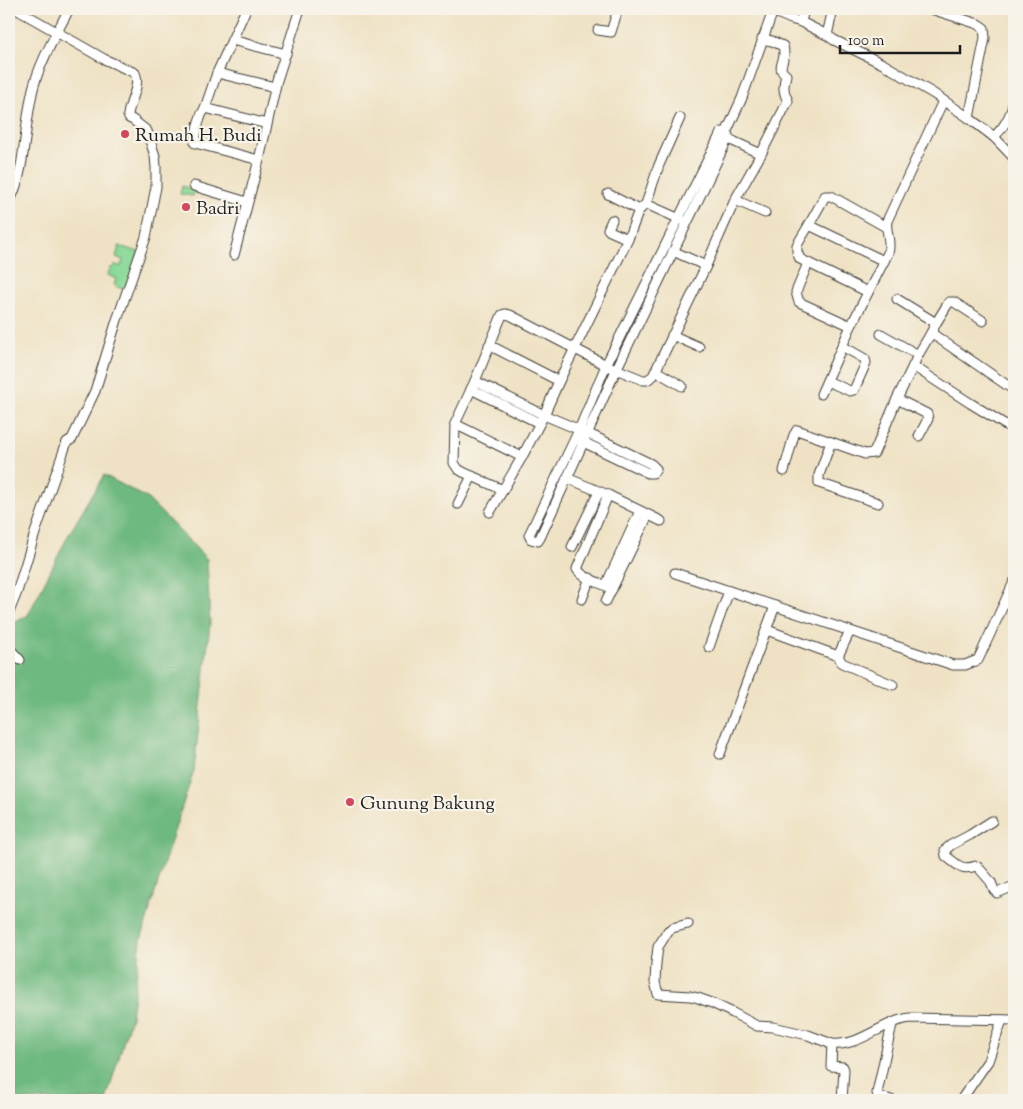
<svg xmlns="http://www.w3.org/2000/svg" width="1023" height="1109" font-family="'Sorts Mill Goudy',serif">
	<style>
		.green { fill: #89d998; stroke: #527a5a }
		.forest { fill: #6eb980; stroke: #456a4e }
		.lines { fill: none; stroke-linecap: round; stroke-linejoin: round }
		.minor-casing { stroke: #3c3a35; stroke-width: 11 }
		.minor { stroke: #fff; stroke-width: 9 }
		.poi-dot { fill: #d1495b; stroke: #f7f3e8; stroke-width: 2 }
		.labels { text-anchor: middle; stroke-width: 4.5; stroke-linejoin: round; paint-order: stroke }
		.poi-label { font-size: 19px; fill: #1c1c1c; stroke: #f7f3e8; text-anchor: start }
	</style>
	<rect width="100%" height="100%" fill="#f7f3e8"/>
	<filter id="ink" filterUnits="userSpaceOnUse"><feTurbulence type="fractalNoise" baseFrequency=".02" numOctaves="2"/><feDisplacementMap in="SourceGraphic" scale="10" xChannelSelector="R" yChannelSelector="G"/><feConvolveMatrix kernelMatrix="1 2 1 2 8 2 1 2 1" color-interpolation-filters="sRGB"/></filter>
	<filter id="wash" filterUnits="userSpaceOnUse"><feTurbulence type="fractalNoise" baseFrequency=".0096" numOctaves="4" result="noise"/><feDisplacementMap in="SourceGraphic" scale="20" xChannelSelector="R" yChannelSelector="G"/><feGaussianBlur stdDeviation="1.12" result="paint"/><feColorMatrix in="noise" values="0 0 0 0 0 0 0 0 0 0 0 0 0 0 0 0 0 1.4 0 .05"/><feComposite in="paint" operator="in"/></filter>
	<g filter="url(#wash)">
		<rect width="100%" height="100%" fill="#efe2c4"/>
		<g class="green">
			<path d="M182,186L195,191L193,196L180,194Z"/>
			<path d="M119,246L139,252L126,291L114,285L116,279L108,275L110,268H113L114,265L121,266L123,260L116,257Z"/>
		</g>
		<path class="forest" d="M104,475L147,498L207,559L210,624L194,770L163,866L141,940L131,1017L106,1100H9V626L28,615L68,536Z"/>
	</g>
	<g filter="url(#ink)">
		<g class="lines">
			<defs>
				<g id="minor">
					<path d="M246,9L217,73L275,87"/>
					<path d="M768,9L791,19L801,22L827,35L834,40L883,64L934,94L969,118L994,137L1014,158"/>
					<path d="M931,9L978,24L984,28L985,38L969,118"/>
					<path d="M801,22L804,9"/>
					<path d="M598,30L611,32L618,9"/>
					<path d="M827,35L833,9"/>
					<path d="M232,40L286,54"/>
					<path d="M217,73L205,108C199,117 196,132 195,143L259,160"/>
					<path d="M205,108L267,124"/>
					<path d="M726,133L722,132L721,133L606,365L579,430L529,535L531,539L538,541L540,538L617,368L728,138V135L726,133L742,98L773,11"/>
					<path d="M722,136L761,154"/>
					<path d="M994,137C1005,126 1011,116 1014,101"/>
					<path d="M194,186L247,202"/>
					<path d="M608,194L639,210"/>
					<path d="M735,200L765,213"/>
					<path d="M9,202C20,182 22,161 25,139C27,122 29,106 33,89C40,61 56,35 69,9"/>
					<path d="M646,204L659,165L680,118"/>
					<path d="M612,220L608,229L610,231L628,239"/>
					<path d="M809,225L825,196H831L886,227"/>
					<path d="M673,251L706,266"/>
					<path d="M234,255L259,160L277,80L300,9"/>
					<path d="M808,263L796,292L799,302L851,326"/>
					<path d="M868,292L800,259L797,252V245L809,225L884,261"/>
					<path d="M897,299L936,323"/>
					<path d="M931,333L936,323L949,302H954L983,321"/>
					<path d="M881,334L918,355"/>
					<path d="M672,335L699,347"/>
					<path d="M489,345L559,381"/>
					<path d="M913,366L918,355L931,333L1014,390"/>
					<path d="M656,371L682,386"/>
					<path d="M475,381L544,415L587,433L651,464L656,469L653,473H648L579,440"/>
					<path d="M827,381L850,391L854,390L866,363L865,359L842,346"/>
					<path d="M471,389L539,423"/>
					<path d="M821,394L851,326L888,253C892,241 885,232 887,221L943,101"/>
					<path d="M897,399L927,414L928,419L919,436"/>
					<path d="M455,424L522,457"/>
					<path d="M831,442L819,475V483L878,503"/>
					<path d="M784,471L794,435L797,430L865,454L874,453L897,399L913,366L970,403L1014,430"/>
					<path d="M567,478L608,495L661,521"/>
					<path d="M503,490L463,472L458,469L454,463L455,424L475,381L502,315L505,314L510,315L606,365L643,380H647L653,376L706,266L735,200L761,154L788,101C783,92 783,86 786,75C777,69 783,64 784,55C784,52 784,49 783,46L772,41L762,39"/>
					<path d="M608,495L577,569C584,580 601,582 612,589"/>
					<path d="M458,504L472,476"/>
					<path d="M490,512L522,457L544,415L559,381L628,239L639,210L646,204L682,220"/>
					<path d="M572,547L599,492"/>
					<path d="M675,573L953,665H965L978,660L1014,582"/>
					<path d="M606,585L640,511"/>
					<path d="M582,599L590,578"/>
					<path d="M606,601L648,515"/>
					<path d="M9,612L17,592L35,533L63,453L67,442L72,439L95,391L117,320L146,237L156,187V167L155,156L147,131L133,120L129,118L128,115C129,102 141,86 135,73L104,59L16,9"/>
					<path d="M767,630L838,656"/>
					<path d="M850,631L838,656L842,663L893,685"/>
					<path d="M709,647L729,591"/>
					<path d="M9,648L20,660"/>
					<path d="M720,754L775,606"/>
					<path d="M992,821L970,835L951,845L945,850L946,856C957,865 962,871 976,866L978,867L991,882L994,890L997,893L1014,886"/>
					<path d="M688,924L672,928L668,931L658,947L656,963L655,982L658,994L690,996L698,998L712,1003L733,1013L757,1026L773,1027L808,1035L832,1044"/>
					<path d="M842,1100L844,1070L843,1067L831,1066L832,1044C860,1047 883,1021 910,1018L1014,1020"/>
					<path d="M891,1100L878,1096L877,1093L892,1024"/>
					<path d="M961,1100L988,1061L1002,1020"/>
				</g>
			</defs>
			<use href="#minor" class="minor-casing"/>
			<use href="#minor" class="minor"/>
		</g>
	</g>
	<g class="poi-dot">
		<circle cx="125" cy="134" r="5"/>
		<circle cx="186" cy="207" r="5"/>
		<circle cx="350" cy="802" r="5"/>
	</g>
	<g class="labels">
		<g class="poi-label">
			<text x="135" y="141">Rumah H. Budi</text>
			<text x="196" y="214">Badri</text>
			<text x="360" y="809">Gunung Bakung</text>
		</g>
	</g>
	<rect width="1023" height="1109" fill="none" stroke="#f7f3e8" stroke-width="30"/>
	<path d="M840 45v8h120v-8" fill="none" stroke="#1c1c1c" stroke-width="2.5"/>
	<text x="848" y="45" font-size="15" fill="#1c1c1c" stroke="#f7f3e8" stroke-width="4" paint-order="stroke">100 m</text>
</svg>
